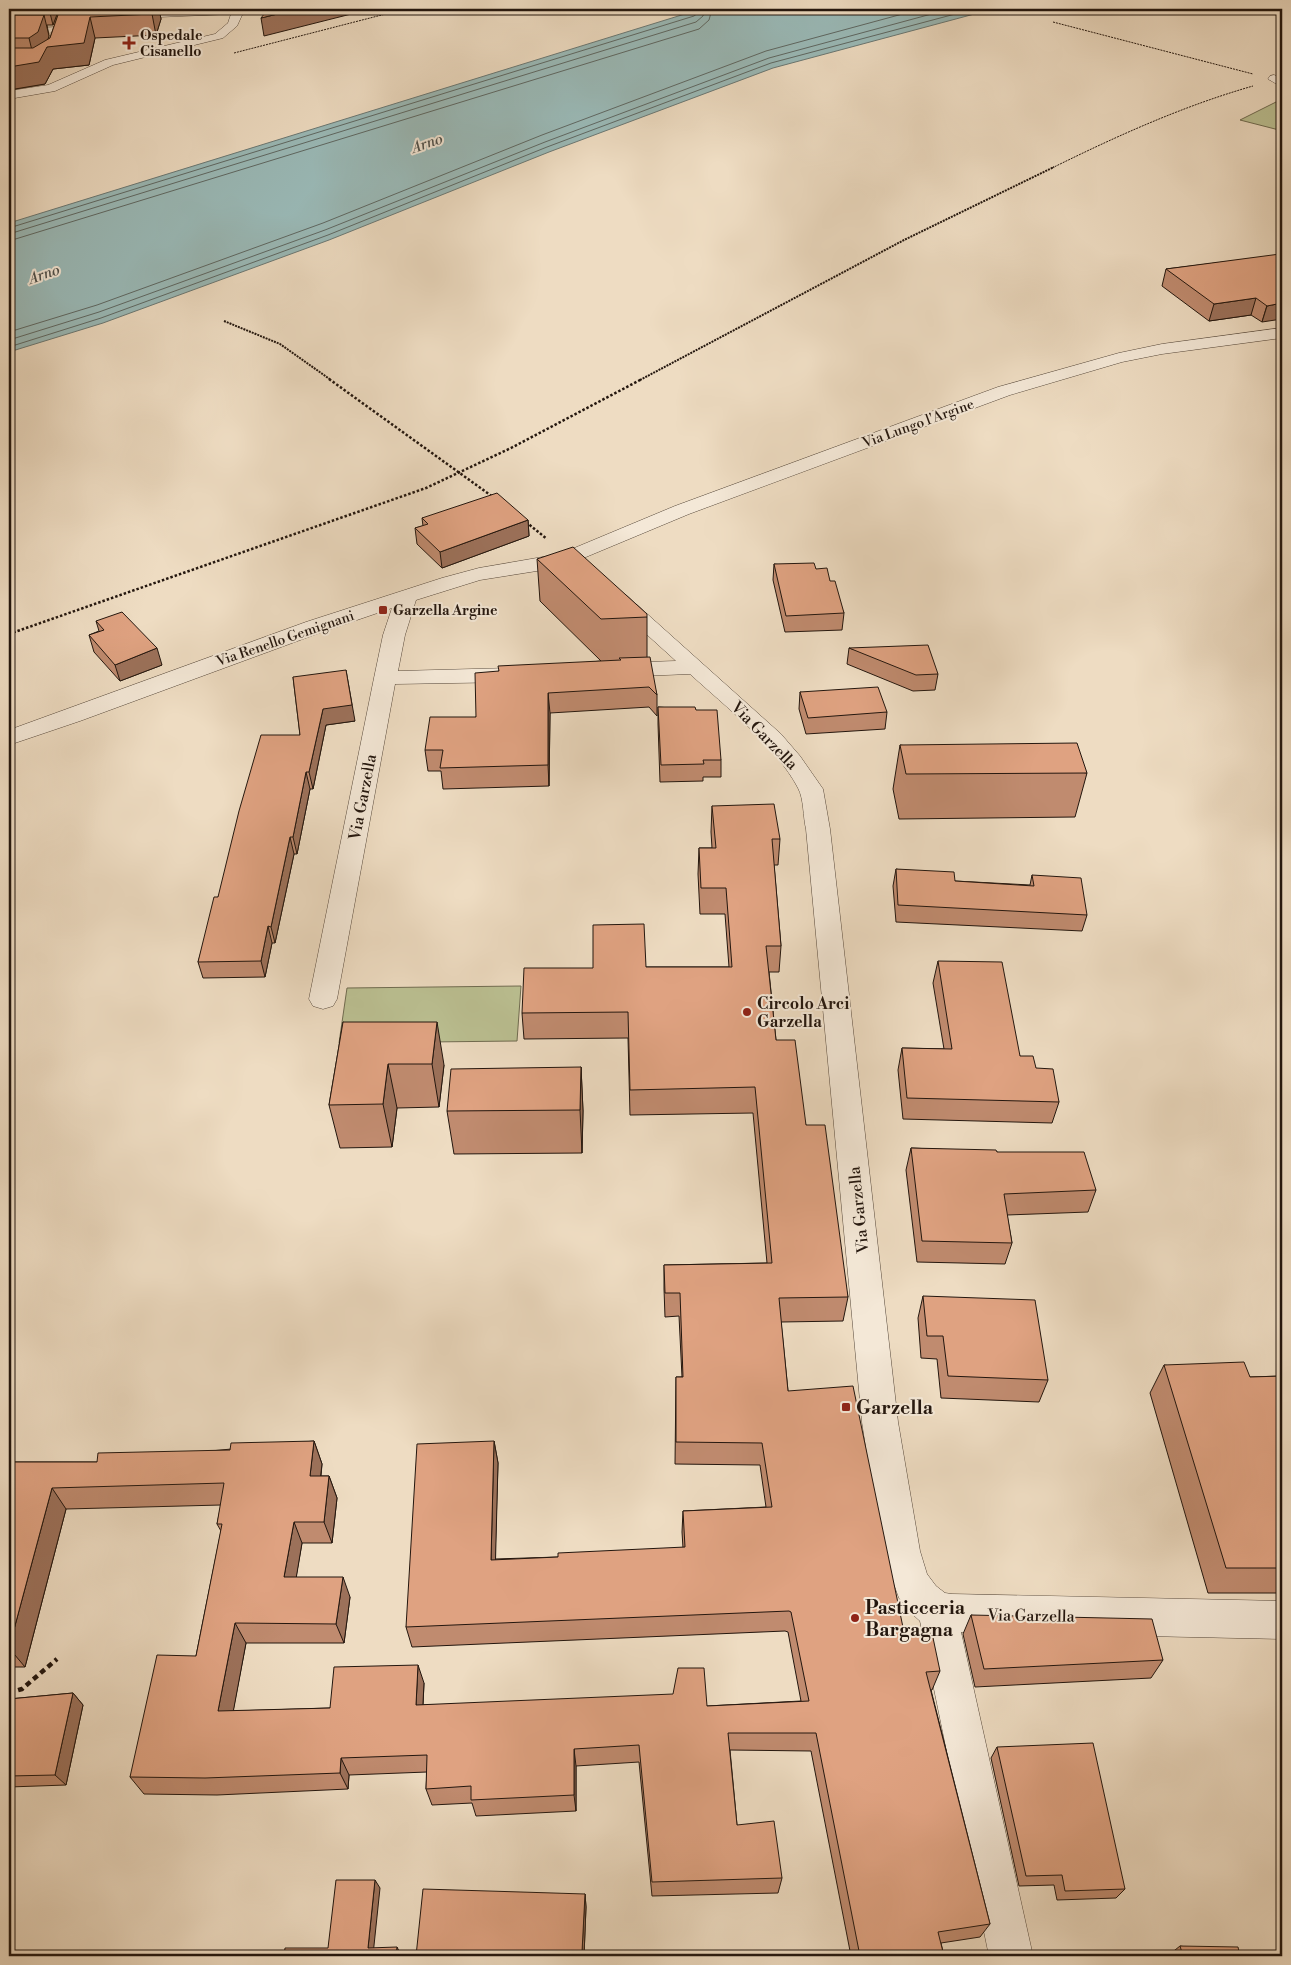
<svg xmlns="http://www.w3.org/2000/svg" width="1291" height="1965" font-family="'Libre Bodoni',serif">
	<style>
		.green { fill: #bbc092; stroke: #6f6b50 }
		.water { fill: #9abab8; stroke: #6a7874 }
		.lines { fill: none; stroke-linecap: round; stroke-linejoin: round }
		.shore { stroke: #5e6863; stroke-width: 1 }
		.minor-casing { stroke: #56483b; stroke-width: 1 }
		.path-far3 { stroke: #23160e; stroke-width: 1; stroke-dasharray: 2 1; stroke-linecap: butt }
		.path-far2 { stroke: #23160e; stroke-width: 2; stroke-dasharray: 2 1; stroke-linecap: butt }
		.path-far1 { stroke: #23160e; stroke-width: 2.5; stroke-dasharray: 2.5 2; stroke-linecap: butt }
		.path { stroke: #23160e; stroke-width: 4.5; stroke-dasharray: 5.5 4; stroke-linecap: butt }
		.minor { fill: #f4e8d7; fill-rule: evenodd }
		.wall { fill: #c08b6f; stroke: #23160e }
		.shaded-wall { fill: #9c715a; stroke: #23160e }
		.building { fill: #dfa281; stroke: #23160e }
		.poi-dot { fill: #8f2418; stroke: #f4e8d7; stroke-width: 2 }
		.labels { text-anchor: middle; stroke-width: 4; stroke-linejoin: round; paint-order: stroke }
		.far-poi-label { font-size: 14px; font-weight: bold; fill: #23160e; stroke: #f4e8d7; text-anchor: start }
		.far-street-label { font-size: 14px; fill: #23160e; stroke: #f4e8d7 }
		.far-water-label { font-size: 15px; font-style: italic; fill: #4d4f4a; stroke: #f4e8d7 }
		.street-label { font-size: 16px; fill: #23160e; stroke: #f4e8d7 }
		.poi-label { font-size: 16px; font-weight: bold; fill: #23160e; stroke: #f4e8d7; text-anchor: start }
		.near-poi-label { font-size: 19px; font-weight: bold; fill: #23160e; stroke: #f4e8d7; text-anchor: start }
	</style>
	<rect width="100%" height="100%" fill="#eedcc2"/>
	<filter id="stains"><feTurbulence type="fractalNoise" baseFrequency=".004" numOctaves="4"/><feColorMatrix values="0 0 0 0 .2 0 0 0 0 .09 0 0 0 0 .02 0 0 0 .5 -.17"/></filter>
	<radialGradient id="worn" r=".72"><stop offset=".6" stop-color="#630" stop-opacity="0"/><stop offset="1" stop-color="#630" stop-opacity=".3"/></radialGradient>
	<g class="green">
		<path d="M1282,99V128L1279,130L1240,120Z"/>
		<path d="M521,986L517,1041L339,1043L347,988Z"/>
	</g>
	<path class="water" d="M701,9H993L773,68L549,152L329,240L103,323L9,352V223Z"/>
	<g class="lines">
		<g class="shore">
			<path d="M9,228L694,16L698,13V9"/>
			<path d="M9,234L696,22L703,16L705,9"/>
			<path d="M9,241L699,29L709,20L712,9"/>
			<path d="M9,332L97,305L323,223L542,135L766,51L921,9"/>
			<path d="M9,340L99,312L325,230L545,142L769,58L950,9"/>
			<path d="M9,347L101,318L328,235L547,147L771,63L974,9"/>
		</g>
		<defs>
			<g id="minor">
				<path d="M125,9H135L137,12L197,9H267L262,12L243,13L237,26L223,38L113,65L55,91L9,99V91L48,85L105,60L215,34L228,23L231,14L134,18L130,17Z"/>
				<path d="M60,27L64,28L66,30L64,32L9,35V29Z"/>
				<path d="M1274,75L1282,78V87L1268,79L1270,76Z"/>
				<path d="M1282,328V338L1162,354L1122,362L1010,395L689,514L574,562L543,570L480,580L416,600L405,635L398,671L513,668L521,670L524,675L521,680L513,682L395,684L337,999L333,1006L323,1009L313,1006L309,999L374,678L383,635L392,608L322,632L80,721L9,745V730L306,622L442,578L479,568L560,554L675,506L998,387L1119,353L1162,344Z"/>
				<path d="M619,593L626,595L781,734L800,756L823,789L830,829L898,1422L920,1551L927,1574L936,1586L945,1593L952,1594L1282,1601V1639L961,1632L1033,1956H989L920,1621L910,1612L899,1598L882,1551L862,1422L806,829C803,817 804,799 798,788C776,746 725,706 690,674L616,677L608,675L605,670L608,665L616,663L676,661L612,603L609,599L612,595Z"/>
			</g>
		</defs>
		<use href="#minor" class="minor-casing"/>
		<g class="path-far3">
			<path d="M1053,22L1253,74"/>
			<path d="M234,53L405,9"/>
			<path d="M1052,168C1117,136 1183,106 1253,86"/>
		</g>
		<g class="path-far2">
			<path d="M224,321L280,344L331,380"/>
			<path d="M640,380L904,240L1054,167"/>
		</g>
		<g class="path-far1">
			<path d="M329,379L493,497"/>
			<path d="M526,522L547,539"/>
			<path d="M9,634L426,488L511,448L642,379"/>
		</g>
		<path class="path" d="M9,1693L22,1689L57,1659"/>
		<use href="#minor" class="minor"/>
	</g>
	<g class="wall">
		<path d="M9,9H59L53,25H47L49,36L48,39L50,38L60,9H164H159L161,19L156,35L95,38L89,65L53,69L45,84L9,90Z"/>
		<path d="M1282,255L1262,322L1251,315L1209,321L1162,286L1166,269Z"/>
		<path d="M422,518L528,520L529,536L442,568L417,544L415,528L423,526Z"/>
		<path d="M537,559L647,617V657L657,695V716L649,707L550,713L549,786L443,789L441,771H428L425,750L476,717L498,671L601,661L540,601Z"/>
		<path d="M774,564L816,569L830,581L844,613L842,630L785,632L773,580Z"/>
		<path d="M96,621L162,665L120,681L94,652L89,635L99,631Z"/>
		<path d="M849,648L938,674L935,690L913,691L847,664Z"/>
		<path d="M293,677L355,721L326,725L313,789H310L297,854H294L275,943H272L265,977L203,978L198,962L218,897L300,735Z"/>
		<path d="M800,692L887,712L885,729L806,734L799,709Z"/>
		<path d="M658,707L696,710L721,760V777H703V781L660,782L658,724Z"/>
		<path d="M900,745L1087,773L1075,817L899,819L893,789Z"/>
		<path d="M712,806L780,839L778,865H774L781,946L779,972H769L776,1040L806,1125L848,1297L843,1321L781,1322L788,1391L905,1637L940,1671L932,1690H931L990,1924L980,1937L941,1943L944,1956H851L811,1751L730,1750L737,1825L782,1878L778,1893L652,1896L639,1762L576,1766V1811L476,1816L472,1803L432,1805L426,1789L427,1772L349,1775L348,1789L217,1795L144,1794L130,1777L196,1656L221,1531L217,1524L221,1505L66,1509L25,1667H9V1462H97L314,1441L322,1464L321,1476H329L337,1498L332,1543H302L296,1577L350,1597L344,1643H246L233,1711L330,1708L424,1683L423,1705L707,1706L801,1701L788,1632L785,1631L412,1647L406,1627L494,1441L498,1463L495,1559L558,1557L683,1548L682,1532L683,1511L766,1507L760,1465L675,1464L676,1377H682L679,1316L665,1317L664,1289V1265L767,1263L753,1113L630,1115L628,1038L524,1039L522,1013L646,967H729L725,914H700L698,874L699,848H712L711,832Z"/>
		<path d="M896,869L955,881L1030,885L1032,875L1087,915L1082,931L896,922L893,886Z"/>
		<path d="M938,961L1020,1056L1036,1068L1059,1102L1052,1123L903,1119L898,1070L902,1048L944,1049L933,983Z"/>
		<path d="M343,1022L444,1065L439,1107L397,1108L392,1147L340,1148L329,1105Z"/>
		<path d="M581,1067L583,1111L582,1153L454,1154L447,1111Z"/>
		<path d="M911,1148L997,1152L1096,1190L1088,1212L1007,1215L1012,1243L1005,1264L917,1262L906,1170Z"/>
		<path d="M923,1296L1048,1380L1039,1402L941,1398L937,1359L921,1358L918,1318Z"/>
		<path d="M1164,1365L1250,1377L1282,1376V1593H1208L1150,1393Z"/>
		<path d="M971,1615L1163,1660L1151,1678L975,1687L963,1634Z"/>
		<path d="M73,1693L83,1705L66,1785L9,1787V1699Z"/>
		<path d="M997,1747L1125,1889L1116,1898L1057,1900L1054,1885L1019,1886L991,1758Z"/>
		<path d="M585,1894L586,1907L584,1956H416Z"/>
		<path d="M1180,1946L1240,1956H1171L1170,1954Z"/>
	</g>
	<g class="shaded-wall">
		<path d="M49,9H59L53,25Z"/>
		<path d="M153,9H159L161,19L156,35L152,14Z"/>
		<path d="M298,9H371L264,36L261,18Z"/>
		<path d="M44,15L49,36L43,54L34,59L29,38Z"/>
		<path d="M90,17L95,38L89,65L53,69L45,84L9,90V67L47,47Z"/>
		<path d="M1256,298L1251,315L1209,321L1214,304Z"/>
		<path d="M1282,303V319L1262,322L1267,306Z"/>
		<path d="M528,520L529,536L442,568L440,552Z"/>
		<path d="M157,648L162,665L120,681L115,665Z"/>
		<path d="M346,670L355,721L326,725L313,789L309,772L323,709Z"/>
		<path d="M548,693L550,713L549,786L548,765Z"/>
		<path d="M306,772L310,789L297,854L293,837Z"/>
		<path d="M290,837L294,854L275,943L271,927Z"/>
		<path d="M268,926L272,943L265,977L261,961Z"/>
		<path d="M437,1022L444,1065L439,1107L432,1064Z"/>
		<path d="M388,1064L397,1108L392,1147L383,1104Z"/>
		<path d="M581,1067L583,1111L582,1153L580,1110Z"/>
		<path d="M314,1441L322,1464L318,1498L310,1476Z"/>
		<path d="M494,1441L498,1463L495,1580L491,1560Z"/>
		<path d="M329,1476L337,1498L332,1543L324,1522Z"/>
		<path d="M52,1488L66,1509L25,1667L9,1648Z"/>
		<path d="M294,1522L302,1543L293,1597L284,1577Z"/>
		<path d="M343,1577L350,1597L344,1643L336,1624Z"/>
		<path d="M235,1623L246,1643L230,1729L218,1711Z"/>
		<path d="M418,1665L424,1683L422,1723L416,1705Z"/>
		<path d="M73,1693L83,1705L66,1785L55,1775Z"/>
		<path d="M574,1749L576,1766V1811L574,1795Z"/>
		<path d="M341,1758L349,1775L348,1789L340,1773Z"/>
		<path d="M375,1880L380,1888L373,1955L368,1948Z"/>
		<path d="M585,1894L586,1907L584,1956H583L582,1952Z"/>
		<path d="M397,1947L401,1955V1956H396Z"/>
	</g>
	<g class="building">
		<path d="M60,9H153L152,14L90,17L84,43L47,47L39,62L9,67V48H33L50,38Z"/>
		<path d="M268,9H298L261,18Z"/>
		<path d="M9,15H44L38,32L29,38H9Z"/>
		<path d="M1280,254L1282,255V303L1267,306L1256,298L1214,304L1166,269Z"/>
		<path d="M497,493L528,520L440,552L415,528L428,524L422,518Z"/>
		<path d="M573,547L647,614V617L601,619L537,559Z"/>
		<path d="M814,563L816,569L827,568L830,581H835L844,613L786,616L774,564Z"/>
		<path d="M122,612L157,648L115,665L89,635L104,630L96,621Z"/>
		<path d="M928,645L938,674L916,675L849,648Z"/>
		<path d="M650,657L657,695L649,687L548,693V765L440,768L443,750H425L430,717H476L475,673L499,671L498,666L621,660L619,658Z"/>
		<path d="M346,670L352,705L323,709L309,772H306L293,837H290L271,927L268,926L261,961L198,962L214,897H218L239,811L261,735H300L293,677Z"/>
		<path d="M878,687L887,712L808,718L800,692Z"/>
		<path d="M658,707H695L696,710H717L721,760H703L704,764L661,765Z"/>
		<path d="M1077,743L1087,773L906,774L900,745Z"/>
		<path d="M774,804L780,839H772L781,946H766L776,1040H795L806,1125H825L848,1297L779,1298L788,1391L853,1386L905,1637L932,1633L940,1671L926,1672L990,1924L938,1932L944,1956H860L816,1733H728L737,1825L774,1821L782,1878L652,1882L639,1745L574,1749V1795L471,1800V1786L426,1789L427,1755L341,1758L340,1773L205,1778L130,1777L157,1655L196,1656L222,1524H217L224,1483L52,1488L9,1648V1462H97L98,1453L230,1450L231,1443L314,1441L310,1476H329L324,1522H294L284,1577H343L336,1624L235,1623L218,1711L330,1708L334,1667L418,1665L416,1705L673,1694L678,1668H704L707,1706L809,1701L791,1612L789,1611L406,1627L417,1444L494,1441L491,1560L558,1557V1553L685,1547L683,1511L772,1507L762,1443L676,1442V1377H683L680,1293H665L664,1265L772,1263L755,1087L630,1090L628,1012L522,1013L524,968H593V925L644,924L646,967H732L726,888H701L699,848H716L712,806Z"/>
		<path d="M896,869L954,872L955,881L1034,886L1032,875L1081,878L1087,915L898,905Z"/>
		<path d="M938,961L1002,962L1020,1056H1033L1036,1068L1053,1069L1059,1102L907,1098L902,1048L952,1049Z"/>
		<path d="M343,1022H437L432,1064H388L383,1104L329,1105Z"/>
		<path d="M581,1067L580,1110L447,1111L451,1069Z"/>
		<path d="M911,1148L996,1150L997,1152H1084L1096,1190L1004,1194L1012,1243L922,1241Z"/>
		<path d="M923,1296L1035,1300L1048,1380L948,1376L943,1336H927Z"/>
		<path d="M1244,1362L1250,1377L1282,1376V1568H1226L1164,1365Z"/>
		<path d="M971,1615L1152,1619L1163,1660L984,1669Z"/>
		<path d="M73,1693L55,1775L9,1776V1699Z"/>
		<path d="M1093,1743L1125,1889L1065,1891L1062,1875L1026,1876L997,1747Z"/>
		<path d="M336,1880H375L368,1948L397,1947L396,1956H284L285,1948H328Z"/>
		<path d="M423,1889L585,1894L582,1952L567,1951V1956H416Z"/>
		<path d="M1180,1946L1238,1947L1240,1956H1183Z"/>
	</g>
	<g class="poi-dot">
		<path d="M126.5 35.5h5v5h5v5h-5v5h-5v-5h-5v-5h5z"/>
		<rect x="378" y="605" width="10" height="10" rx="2.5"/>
		<circle cx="747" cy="1012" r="5"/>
		<rect x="841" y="1402" width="10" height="10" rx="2.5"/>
		<circle cx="855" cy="1618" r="5"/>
	</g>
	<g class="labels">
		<g class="far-poi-label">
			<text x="140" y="40">Ospedale<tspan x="140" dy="16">Cisanello</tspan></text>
			<text x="393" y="615">Garzella Argine</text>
		</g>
		<g class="far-street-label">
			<text transform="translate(918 423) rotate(-20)" y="5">Via Lungo l'Argine</text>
			<text transform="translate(285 638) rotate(-19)" y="5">Via Renello Gemignani</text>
		</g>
		<g class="far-water-label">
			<text transform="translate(427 143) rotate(-19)" y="5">Arno</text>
			<text transform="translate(44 274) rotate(-19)" y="5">Arno</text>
		</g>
		<g class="street-label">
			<text transform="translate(765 735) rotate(46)" y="6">Via Garzella</text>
			<text transform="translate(362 797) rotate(-79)" y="6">Via Garzella</text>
			<text transform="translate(858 1210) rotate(-96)" y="6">Via Garzella</text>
			<text transform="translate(1031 1615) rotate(1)" y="6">Via Garzella</text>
		</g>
		<g class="poi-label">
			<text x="757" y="1009">Circolo Arci<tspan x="757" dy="18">Garzella</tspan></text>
		</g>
		<g class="near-poi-label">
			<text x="856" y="1414">Garzella</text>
			<text x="865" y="1614">Pasticceria<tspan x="865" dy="22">Bargagna</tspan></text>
		</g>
	</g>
	<rect width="1291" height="1965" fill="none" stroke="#eedcc2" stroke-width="30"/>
	<rect x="10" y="10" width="1271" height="1945" fill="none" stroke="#23160e" stroke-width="2.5"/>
	<rect x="15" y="15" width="1261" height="1935" fill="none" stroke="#23160e"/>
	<rect width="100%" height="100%" filter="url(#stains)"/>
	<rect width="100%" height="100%" fill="url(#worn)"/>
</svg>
